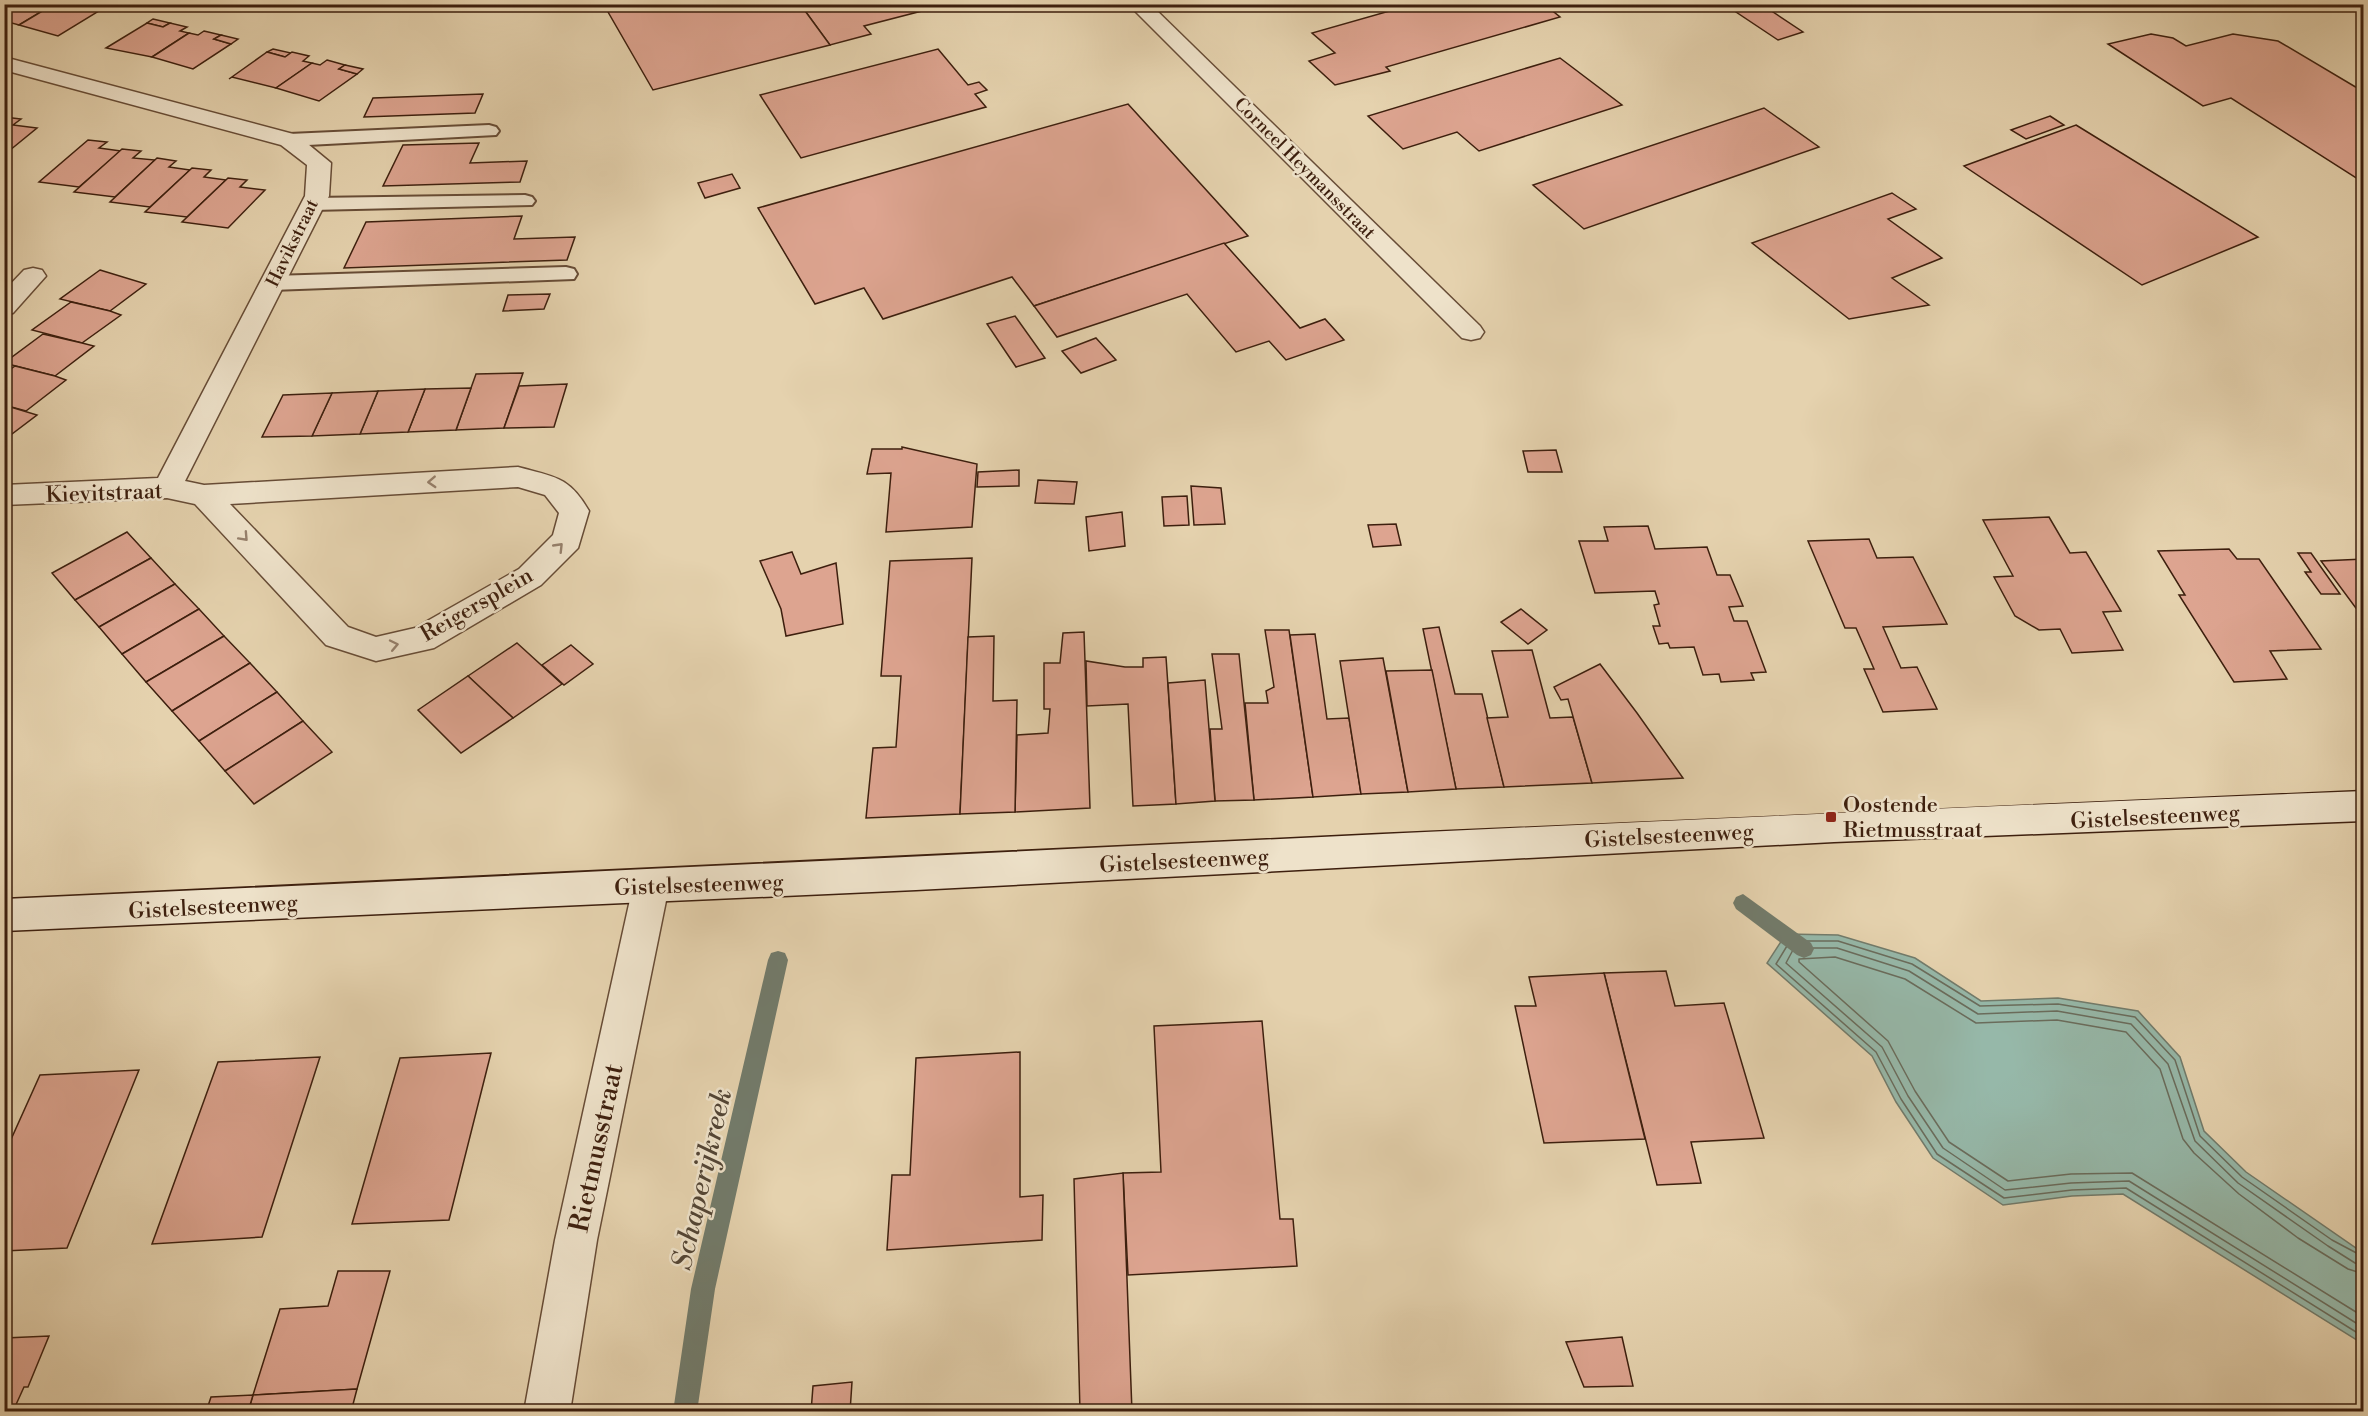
<svg xmlns="http://www.w3.org/2000/svg" width="2368" height="1416" font-family="'Libre Bodoni',serif">
	<style>
		.water { fill: #96b8a9; stroke: #727b6b; stroke-width: 1.5 }
		.lines { fill: none; stroke-linecap: round; stroke-linejoin: round }
		.shore { stroke: #6a6c5c; stroke-width: 1.5 }
		.stream { fill: #727b6b; fill-rule: evenodd }
		.building { fill: #dda490; stroke: #3d1f0e; stroke-width: 1.5 }
		.lane-casing { stroke: #674c36; stroke-width: 4 }
		.street-casing { stroke: #674c36; stroke-width: 3 }
		.secondary-casing { stroke: #3d1f0e; stroke-width: 3 }
		.lane { fill: #eee2ca; fill-rule: evenodd }
		.street { fill: #eee2ca; fill-rule: evenodd }
		.secondary { fill: #eee2ca; fill-rule: evenodd }
		.oneway { stroke: #96806c }
		.poi-dot { fill: #8f2418; stroke: #eee2ca; stroke-width: 2 }
		.labels { text-anchor: middle; stroke-width: 5; stroke-linejoin: round; paint-order: stroke }
		.far-street-label { font-size: 18px; fill: #3d1f0e; stroke: #eee2ca }
		.street-label { font-size: 22px; fill: #3d1f0e; stroke: #eee2ca }
		.poi-label { font-size: 22px; fill: #3d1f0e; stroke: #eee2ca; text-anchor: start }
		.near-street-label { font-size: 27px; fill: #3d1f0e; stroke: #eee2ca }
		.near-water-label { font-size: 28px; font-style: italic; fill: #534535; stroke: #eee2ca }
	</style>
	<rect width="100%" height="100%" fill="#e5d2ae"/>
	<filter id="stains"><feTurbulence type="fractalNoise" baseFrequency=".00333" numOctaves="4"/><feColorMatrix values="0 0 0 0 .2 0 0 0 0 .09 0 0 0 0 .02 0 0 0 .5 -.17"/></filter>
	<radialGradient id="worn" r=".72"><stop offset=".6" stop-color="#630" stop-opacity="0"/><stop offset="1" stop-color="#630" stop-opacity=".3"/></radialGradient>
	<path class="water" d="M1786,934L1838,935L1915,958L1981,1001L2058,998L2138,1011L2180,1057L2204,1131L2246,1172L2363,1253V1344L2123,1194L2072,1196L2003,1205L1933,1158L1896,1102L1872,1056L1767,963Z"/>
	<g class="lines">
		<g class="shore">
			<path d="M2364,1257L2332,1240L2242,1177L2200,1136L2175,1060L2135,1017L2058,1004L1980,1006L1912,964L1838,941H1790L1776,964L1876,1052L1901,1099L1937,1154L2004,1198L2072,1190L2126,1188L2364,1337"/>
			<path d="M2364,1265L2355,1263L2328,1246L2238,1183L2195,1141L2168,1064L2131,1024L2057,1011L1978,1014L1909,971L1837,948H1794L1786,963L1882,1047L1908,1096L1943,1148L2005,1190L2071,1183L2129,1181L2364,1328"/>
			<path d="M2364,1274L2348,1269L2298,1238L2239,1194L2194,1153L2183,1139L2160,1069L2126,1032L2057,1020L1976,1023L1905,979L1835,957L1799,959V962L1888,1041L1915,1091L1949,1142L2008,1181L2071,1174L2132,1173L2364,1317"/>
		</g>
		<g class="stream">
			<path d="M1743,894L1811,943L1814,949L1811,955L1804,958L1797,955L1736,909L1733,903L1736,897Z"/>
			<path d="M778,951L785,953L788,960L715,1289L697,1412H673L691,1289L768,960L771,953Z"/>
		</g>
	</g>
	<g class="building">
		<path d="M4,4H54L19,25L4,21Z"/>
		<path d="M54,4H87L82,8L99,11L58,36L19,25Z"/>
		<path d="M87,4H93L105,7L99,11L82,8Z"/>
		<path d="M800,4H949L864,26L871,34L830,45Z"/>
		<path d="M800,4L830,45L653,90L604,5Z"/>
		<path d="M1414,4H1544L1560,17L1386,67L1390,71L1335,85L1309,61L1335,53L1312,33Z"/>
		<path d="M1724,4H1761L1803,32L1778,40Z"/>
		<path d="M153,19L170,23L163,27L147,23Z"/>
		<path d="M147,23L163,27L170,23L187,27L180,31L189,33L152,57L106,48Z"/>
		<path d="M204,31L221,35L214,39L231,44L193,69L152,57L189,33L198,35Z"/>
		<path d="M2151,34L2173,38L2186,46L2233,34L2278,41L2364,92V183L2231,98L2203,106L2108,44Z"/>
		<path d="M221,35L238,39L231,44L214,39Z"/>
		<path d="M273,49L291,53L285,57L267,52Z"/>
		<path d="M938,49L968,85L979,82L987,90L975,94L986,107L801,158L760,95Z"/>
		<path d="M267,52L285,57L292,52L309,56L303,61L312,63L276,88L232,77L229,79Z"/>
		<path d="M1560,58L1622,105L1479,151L1457,132L1403,149L1368,116Z"/>
		<path d="M327,60L345,65L339,69L357,74L319,101L276,88L312,63L320,65Z"/>
		<path d="M345,65L363,69L357,74L339,69Z"/>
		<path d="M483,94L475,113L364,117L373,98Z"/>
		<path d="M1128,104L1248,236L1034,306L1012,277L883,319L864,288L815,304L758,208Z"/>
		<path d="M1764,108L1819,147L1584,229L1533,185Z"/>
		<path d="M2050,116L2064,125L2026,139L2011,130Z"/>
		<path d="M4,117L21,119L13,125L37,128L4,155Z"/>
		<path d="M2076,125L2258,237L2142,285L1964,166Z"/>
		<path d="M88,140L107,142L99,148L121,151L79,187L39,182Z"/>
		<path d="M479,143L470,163L527,161L520,182L383,186L403,145Z"/>
		<path d="M122,149L141,151L133,158L155,160L115,197L74,192Z"/>
		<path d="M157,158L176,161L169,167L190,170L150,207L110,202Z"/>
		<path d="M192,168L211,170L204,177L226,180L187,217L145,212Z"/>
		<path d="M732,174L740,188L705,198L698,183Z"/>
		<path d="M228,178L247,180L240,187L265,190L228,228L182,222Z"/>
		<path d="M1892,193L1916,209L1888,219L1942,258L1892,278L1929,305L1849,319L1752,243Z"/>
		<path d="M522,216L514,239L575,237L567,260L344,268L366,222Z"/>
		<path d="M1224,243L1300,328L1325,319L1344,340L1286,360L1269,341L1236,352L1187,294L1057,337L1034,306Z"/>
		<path d="M100,270L146,284L110,311L60,299Z"/>
		<path d="M550,294L544,309L503,311L508,295Z"/>
		<path d="M71,302L110,311L121,315L82,343L32,330Z"/>
		<path d="M1015,316L1045,358L1016,367L987,324Z"/>
		<path d="M43,334L82,343L94,346L55,376L4,363Z"/>
		<path d="M1096,338L1116,360L1081,373L1062,351Z"/>
		<path d="M15,366L55,376L66,380L26,411L4,405V374Z"/>
		<path d="M523,373L504,428L456,430L476,374Z"/>
		<path d="M567,384L554,427L504,428L519,386Z"/>
		<path d="M471,388L456,430L408,432L425,389Z"/>
		<path d="M425,389L408,432L360,434L378,391Z"/>
		<path d="M378,391L360,434L312,436L332,393Z"/>
		<path d="M332,393L312,436L262,437L283,395Z"/>
		<path d="M4,405L37,415L4,440Z"/>
		<path d="M902,447L977,464L972,527L886,532L891,473L867,474L872,449H902Z"/>
		<path d="M1556,450L1562,472H1528L1523,451Z"/>
		<path d="M1019,470V486L977,487L978,472Z"/>
		<path d="M1038,480L1077,482L1074,504L1035,503Z"/>
		<path d="M1191,486L1221,488L1225,524L1194,525Z"/>
		<path d="M1187,496L1189,525L1164,526L1162,497Z"/>
		<path d="M1122,512L1125,546L1089,551L1086,517Z"/>
		<path d="M2049,517L2070,553L2086,552L2121,611L2103,612L2123,650L2072,653L2060,629L2039,630L2015,616L1994,577L2013,576L1983,520Z"/>
		<path d="M1396,524L1401,545L1373,547L1368,525Z"/>
		<path d="M1648,526L1655,549L1707,547L1717,575H1730L1743,606L1729,607L1734,621H1747L1766,672L1751,673L1754,680L1721,682L1719,674L1703,675L1694,647L1670,648L1668,643L1659,644L1653,626H1660L1654,605L1659,604L1655,591L1595,593L1579,541H1608L1604,527Z"/>
		<path d="M127,532L151,558L75,600L52,573Z"/>
		<path d="M1869,539L1877,558L1913,557L1947,624L1883,627L1901,668L1917,667L1937,709L1883,712L1864,669H1874L1856,628H1845L1808,541Z"/>
		<path d="M2229,549L2237,559H2259L2321,649L2270,651L2287,679L2234,682L2179,595H2185L2158,551Z"/>
		<path d="M792,552L801,574L836,563L843,624L786,636L781,609L760,561Z"/>
		<path d="M2298,553H2311L2340,594H2321L2305,572H2311Z"/>
		<path d="M151,558L175,584L99,627L75,600Z"/>
		<path d="M972,558L960,814L866,818L873,748L896,747L901,676H881L890,561Z"/>
		<path d="M2364,559V619L2321,561Z"/>
		<path d="M175,584L199,609L122,654L99,627Z"/>
		<path d="M199,609L224,636L146,682L122,654Z"/>
		<path d="M1521,609L1547,630L1528,644L1501,622Z"/>
		<path d="M1439,627L1455,694H1482L1504,787L1456,789L1423,629Z"/>
		<path d="M1265,630H1289L1313,797L1254,800L1245,703H1268L1266,691L1274,687Z"/>
		<path d="M1084,632L1090,808L1015,812L1017,735L1048,733L1050,709H1044V663H1060L1063,633Z"/>
		<path d="M1315,634L1327,719L1349,718L1361,794L1313,797L1290,635Z"/>
		<path d="M224,636L250,663L172,711L146,682Z"/>
		<path d="M994,636L993,701L1017,700L1015,812L960,814L968,637Z"/>
		<path d="M517,643L562,684L513,718L468,676Z"/>
		<path d="M571,645L593,664L564,685L542,665Z"/>
		<path d="M1532,650L1550,718L1573,717L1592,783L1504,787L1487,718L1508,717L1492,651Z"/>
		<path d="M1212,654H1239L1254,800L1215,801L1210,729H1222Z"/>
		<path d="M1166,657L1176,804L1133,806L1128,704L1087,706L1086,661L1125,667H1143V658Z"/>
		<path d="M1383,658L1408,792L1361,794L1340,661Z"/>
		<path d="M250,663L277,692L199,741L172,711Z"/>
		<path d="M1600,664L1637,713L1683,778L1592,783L1568,699L1561,700L1554,687Z"/>
		<path d="M1432,670L1456,789L1408,792L1386,671Z"/>
		<path d="M468,676L513,718L461,753L418,710Z"/>
		<path d="M1205,680L1215,801L1176,804L1168,683Z"/>
		<path d="M277,692L303,721L225,771L199,741Z"/>
		<path d="M303,721L332,752L254,804L225,771Z"/>
		<path d="M1666,971L1675,1006L1724,1003L1764,1138L1691,1142L1701,1183L1657,1185L1604,973Z"/>
		<path d="M1604,973L1645,1139L1544,1143L1515,1006H1536L1529,977Z"/>
		<path d="M1262,1021L1280,1219H1293L1297,1266L1128,1275L1123,1173L1161,1172L1154,1026Z"/>
		<path d="M1020,1052V1197L1043,1195L1042,1240L887,1250L892,1175H910L916,1058Z"/>
		<path d="M491,1053L449,1220L352,1224L400,1058Z"/>
		<path d="M320,1057L262,1237L152,1244L218,1062Z"/>
		<path d="M139,1070L67,1248L4,1251V1155L40,1075Z"/>
		<path d="M1123,1173L1132,1412H1080L1074,1179Z"/>
		<path d="M338,1271H390L357,1389L253,1395L280,1309L328,1306Z"/>
		<path d="M49,1336L28,1387H24L14,1409H4L5,1338Z"/>
		<path d="M1622,1337L1633,1386L1584,1387L1566,1342Z"/>
		<path d="M852,1382L850,1412H811L813,1386Z"/>
		<path d="M357,1389L351,1412H248L253,1395Z"/>
		<path d="M253,1395L248,1412H206L211,1397Z"/>
	</g>
	<g class="lines">
		<defs>
			<g id="lane">
				<path d="M489,125L496,127L499,131L496,135L289,146L282,144L279,140L282,136L289,134Z"/>
				<path d="M525,195L532,197L535,201L532,205L312,210L305,208L302,204L305,200L312,198Z"/>
				<path d="M566,267L574,269L577,274L574,279L272,290L264,288L261,283L264,278L272,276Z"/>
			</g>
			<g id="street">
				<path d="M1128,4H1150L1480,326L1484,332L1480,338L1471,340L1462,338Z"/>
				<path d="M4,57L297,135L331,163L329,196L185,481L204,485L518,467C554,477 569,476 589,511L578,548L541,585L434,648L376,661L326,645L195,504L167,498L4,505V485L158,478L305,196L307,165L281,145L4,70ZM518,487L545,495L559,513L553,535L519,569L415,628L376,637L348,627L230,504Z"/>
				<path d="M33,268L42,270L46,276L13,313L4,315V291L24,270Z"/>
				<path d="M651,870L664,875L669,886L597,1240L570,1412H524L555,1240L633,886L638,875Z"/>
			</g>
			<path id="secondary" d="M2364,791V821L1834,842L916,890L4,931V899C791,864 1577,822 2364,791Z"/>
		</defs>
		<use href="#lane" class="lane-casing"/>
		<use href="#street" class="street-casing"/>
		<use href="#secondary" class="secondary-casing"/>
		<use href="#lane" class="lane"/>
		<use href="#street" class="street"/>
		<use href="#secondary" class="secondary"/>
	</g>
	<defs><path id="oneway-chevron" d="M-2-3.5L2.5 0L-2 3.5" fill="none" stroke-width="1.6" stroke-linecap="round" stroke-linejoin="round" transform="scale(1.5)"/></defs>
	<g class="oneway">
		<use href="#oneway-chevron" transform="translate(432 482) rotate(177)"/>
		<use href="#oneway-chevron" transform="translate(244 537) rotate(47)"/>
		<use href="#oneway-chevron" transform="translate(559 547) rotate(-46)"/>
		<use href="#oneway-chevron" transform="translate(394 645) rotate(-12)"/>
	</g>
	<rect class="poi-dot" x="1825" y="811" width="12" height="12" rx="3"/>
	<g class="labels">
		<g class="far-street-label">
			<text transform="translate(1305 168) rotate(45)" y="6">Corneel Heymansstraat</text>
			<text transform="translate(292 243) rotate(-64)" y="6">Havikstraat</text>
		</g>
		<g class="street-label">
			<text transform="translate(104 492) rotate(-2)" y="8">Kievitstraat</text>
			<text transform="translate(476 604) rotate(-30)" y="8">Reigersplein</text>
			<text transform="translate(2155 816) rotate(-3)" y="8">Gistelsesteenweg</text>
			<text transform="translate(1669 835) rotate(-3)" y="8">Gistelsesteenweg</text>
			<text transform="translate(1184 860) rotate(-3)" y="8">Gistelsesteenweg</text>
			<text transform="translate(699 884) rotate(-2)" y="8">Gistelsesteenweg</text>
			<text transform="translate(213 906) rotate(-3)" y="8">Gistelsesteenweg</text>
		</g>
		<g class="poi-label">
			<text x="1843" y="812">Oostende<tspan x="1843" dy="25">Rietmusstraat</tspan></text>
		</g>
		<g class="near-street-label">
			<text transform="translate(596 1148) rotate(-78)" y="9">Rietmusstraat</text>
		</g>
		<g class="near-water-label">
			<text transform="translate(701 1179) rotate(-77)" y="10">Schaperijkreek</text>
		</g>
	</g>
	<rect width="2368" height="1416" fill="none" stroke="#e5d2ae" stroke-width="24"/>
	<rect x="6" y="6" width="2356" height="1404" fill="none" stroke="#3d1f0e" stroke-width="3"/>
	<rect x="12" y="12" width="2344" height="1392" fill="none" stroke="#3d1f0e" stroke-width="1.5"/>
	<rect width="100%" height="100%" filter="url(#stains)"/>
	<rect width="100%" height="100%" fill="url(#worn)"/>
</svg>
